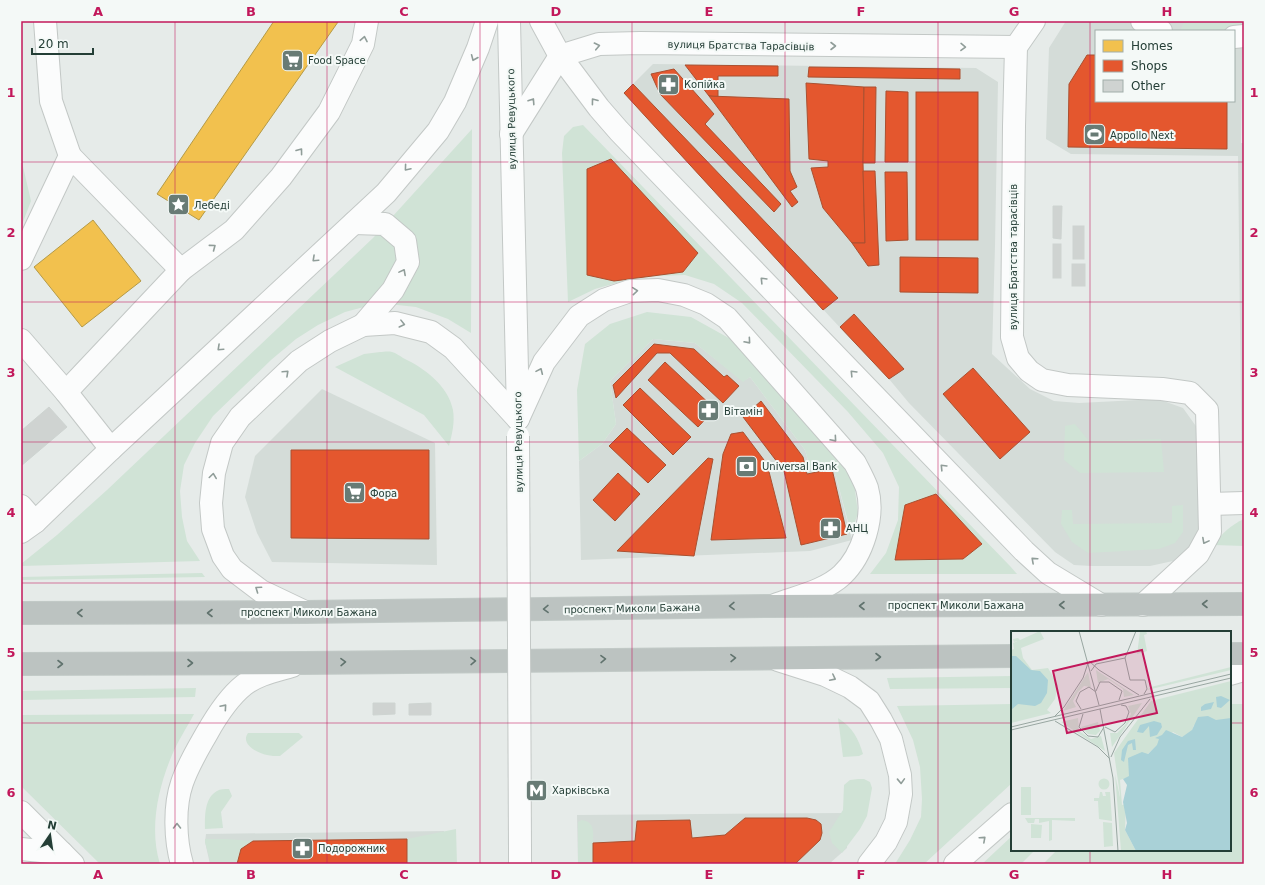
<svg xmlns="http://www.w3.org/2000/svg" width="1265" height="885" font-family="'DejaVu Sans',sans-serif">
	<style>
		.built { fill: #d4dcd8; fill-rule: evenodd }
		.green { fill: #d0e3d6 }
		.homes { fill: #f2c14e; stroke: #b49a47 }
		.shops { fill: #e4572e; stroke: #aa5030 }
		.building { fill: #cfd3d1; stroke: #ced4d1 }
		.lines { fill: none; stroke-linecap: round; stroke-linejoin: round }
		.minor-casing { stroke: #c3c8c6; stroke-width: 24 }
		.highway-casing { stroke: #c2cac7; stroke-width: 24 }
		.minor { stroke: #fbfcfc; stroke-width: 22 }
		.highway { stroke: #bcc3c1; stroke-width: 22 }
		.minor-bridge-casing { stroke: #c3c8c6; stroke-width: 24; stroke-linecap: butt }
		.minor-bridge { stroke: #fbfcfc; stroke-width: 22 }
		.oneway { stroke: #909d99 }
		.oneway2 { stroke: #61736e }
		.grid { fill: none; stroke: #c2185b; stroke-width: 1; stroke-opacity: 0.55 }
		.labels { text-anchor: middle; stroke-width: 4; stroke-linejoin: round; paint-order: stroke }
		.street-label { font-size: 10px; fill: #243e36; stroke: #f4f9f7 }
		.poi-label { font-size: 10px; fill: #243e36; stroke: #f4f9f7; text-anchor: start }
		.inset-road { fill: none; stroke: #98a6a1; stroke-width: 1 }
		.view { fill: #c2185b; fill-opacity: 0.15; stroke: #c2185b; stroke-width: 2 }
		.inset-edge { fill: none; stroke: #243e36; stroke-width: 2 }
		.neatline { fill: none; stroke: #c2185b; stroke-width: 1.5 }
		.grid-label { font-size: 13px; text-anchor: middle; font-weight: bold; fill: #c2185b }
	</style>
	<rect width="100%" height="100%" fill="#e6ebe9"/>
	<g class="built">
		<path d="M1066,21H1243L1241,143H1244V494H1242L1238,156L1071,154L1046,139L1049,48ZM1096,31H1234V101H1096Z"/>
		<path d="M653,64L976,68L998,82L995,246L992,354L1030,389L1054,401L1079,403L1158,399L1183,408L1203,436L1205,513L1191,545L1173,561L1150,566H1092L1074,565L1055,552L909,403L889,379L832,319L624,93Z"/>
		<path d="M653,339L695,343L743,381L750,377L805,450L810,468L833,465L852,540L810,551L581,560L579,461L602,444L616,424L610,381Z"/>
		<path d="M322,389L435,443L437,565L272,562L257,533L245,497L255,456Z"/>
		<path d="M846,813L847,848L829,864H578L577,815Z"/>
		<path d="M444,831L445,864H210L205,842L206,834Z"/>
	</g>
	<g class="green">
		<path d="M1185,21H1244V29L1180,31Z"/>
		<path d="M583,125L1010,566L1017,574H870L886,553L898,520L899,487L883,453L848,412L742,303L714,284L685,275L658,276L627,280L595,289L568,302L562,153L564,136L573,127Z"/>
		<path d="M472,129L471,333L448,319L416,307L379,303L345,312L318,325L296,339L271,360L213,416L195,443L184,465L180,491L182,517L187,541L200,561L21,566V564L57,535L107,490L373,238Z"/>
		<path d="M21,158L31,201L21,227Z"/>
		<path d="M647,312L691,317L736,342L843,462L854,483L858,513L851,533L833,465L810,468L805,450L750,377L743,382L695,343L653,339L610,381L616,424L602,444L579,461L577,390L585,344L610,324Z"/>
		<path d="M380,352C383,352 388,351 392,352C396,353 400,356 403,358C424,368 448,385 453,410C455,423 452,434 449,446L424,415L335,367L364,354Z"/>
		<path d="M1075,424L1089,441L1161,439L1164,472L1080,473L1064,460L1065,426Z"/>
		<path d="M1183,505V532L1175,543L1159,549L1088,553L1072,542L1061,524L1062,510H1072L1073,524L1172,523V506Z"/>
		<path d="M1244,519V546L1214,545C1222,533 1231,525 1244,519Z"/>
		<path d="M202,573L205,577L21,580V577Z"/>
		<path d="M1012,676V688L890,689L887,678Z"/>
		<path d="M196,688L195,697L21,700V691Z"/>
		<path d="M1012,704V783L924,864H895L910,840L921,817L922,799L920,767L913,740L897,706Z"/>
		<path d="M1232,704H1244V864H1043L1057,850H1230V706Z"/>
		<path d="M194,714C187,727 178,741 172,755C158,788 149,829 160,864H100L21,786V715Z"/>
		<path d="M838,718C853,728 858,738 863,754L859,756L843,757Z"/>
		<path d="M248,733H299L303,737L280,756C275,756 271,756 267,755C257,753 240,744 248,733Z"/>
		<path d="M858,779H864L870,782L872,788L867,816L860,829L842,853L832,843L829,832L843,810L844,785L850,780Z"/>
		<path d="M229,789L232,796L221,812L223,828L205,829C205,817 204,798 217,791C220,789 225,789 229,789Z"/>
		<path d="M582,820C596,822 593,834 593,844C593,851 593,857 593,864H578V822Z"/>
		<path d="M456,829L457,864H211L205,842V839H226L253,841L407,839Z"/>
		<path d="M1012,836V850H1035L1021,864H982Z"/>
	</g>
	<g class="homes">
		<path d="M274,21L338,22L199,220L157,194Z"/>
		<path d="M93,220L141,281L82,327L34,267Z"/>
	</g>
	<g class="shops">
		<path d="M1087,55H1096V101H1227V149L1068,147L1069,84Z"/>
		<path d="M685,65L778,66V76H718V97L709,96Z"/>
		<path d="M809,67L960,69V79L808,77Z"/>
		<path d="M674,69L714,114L705,124L781,204L774,212L660,94L651,74Z"/>
		<path d="M806,83L864,87L863,163L865,243H852L823,208L811,168L828,167V161L809,159Z"/>
		<path d="M633,84L838,298L823,310L624,93Z"/>
		<path d="M864,87H876L875,163H863Z"/>
		<path d="M886,91L908,92V162H885Z"/>
		<rect x="916" y="92" width="62" height="148"/>
		<path d="M709,96L789,99L790,171L797,187L790,191L798,202L792,207Z"/>
		<path d="M611,159L698,253L683,272L614,281L587,275V169Z"/>
		<path d="M863,171H875L879,265L868,266L852,243H865Z"/>
		<path d="M885,172H907L908,240L886,241Z"/>
		<path d="M900,257L978,258V293L900,292Z"/>
		<path d="M854,314L904,369L889,379L840,327Z"/>
		<path d="M654,344L694,349L724,377L727,375L739,386L723,403L670,353H657L616,398L613,385Z"/>
		<path d="M665,362L715,409L698,427L648,380Z"/>
		<path d="M973,368L1030,432L1000,459L943,394Z"/>
		<path d="M640,388L691,437L673,455L623,405Z"/>
		<path d="M761,401L803,457L807,474L832,469L847,534L801,545L784,471L743,417Z"/>
		<path d="M627,428L666,465L648,483L609,446Z"/>
		<path d="M743,432L767,464L786,538L711,540L723,454L731,434Z"/>
		<path d="M291,450H429V539L291,538Z"/>
		<path d="M708,458L713,459L694,556L617,551Z"/>
		<path d="M618,473L640,494L615,521L593,500Z"/>
		<path d="M936,494L982,544L963,559L895,560L905,505Z"/>
		<path d="M745,818H807L816,820L821,824L822,833L820,840L795,864H593V843L635,841L637,821L690,820L692,838L725,835Z"/>
		<path d="M407,839V864H237L241,849L253,841Z"/>
	</g>
	<g class="building">
		<path d="M1053,206H1062L1061,239L1053,238Z"/>
		<rect x="1073" y="226" width="11" height="33"/>
		<rect x="1053" y="244" width="8" height="34"/>
		<rect x="1072" y="264" width="13" height="22"/>
		<path d="M49,407L67,427L21,466V431Z"/>
		<path d="M373,703H395V714L373,715Z"/>
		<path d="M431,703V715H409V704Z"/>
	</g>
	<g class="lines">
		<defs>
			<g id="minor">
				<path d="M45,21L51,101L70,156"/>
				<path d="M509,21L518,414"/>
				<path d="M541,21L560,56L599,108L619,131L1024,551L1048,573L1101,605"/>
				<path d="M1034,21L1016,47L1014,126L1012,337L1018,358L1029,371L1042,380L1068,385L1162,389L1190,393L1207,410L1210,532L1198,554L1143,605"/>
				<path d="M1142,21L1161,31"/>
				<path d="M1234,37L1244,36"/>
				<path d="M511,134L560,56L599,44L640,43L1016,47"/>
				<path d="M354,223L385,224L405,241L408,262L393,290L363,325"/>
				<path d="M21,259L70,156L181,270L66,392"/>
				<path d="M181,270L234,230L281,177L329,112L363,44L367,21"/>
				<path d="M21,340L66,392L111,449"/>
				<path d="M518,419L544,362L579,316L604,300L630,291L658,290L684,295L706,304L727,318L855,463C859,471 864,480 867,488C875,516 863,555 842,575C825,591 796,597 775,605"/>
				<path d="M1210,504L1244,503"/>
				<path d="M21,506L35,522"/>
				<path d="M21,532L35,522L111,449L386,193L438,131L455,102L478,48L487,21"/>
				<path d="M305,612L261,591L232,569L223,556L213,529L211,503L214,473L222,443L240,417L299,361L330,341L363,325L395,323L431,332L453,348L518,419"/>
				<path d="M778,660L825,675L850,687L869,701L881,720L891,739L900,775L901,794L896,822L886,842L869,864"/>
				<path d="M1230,674L1244,670"/>
				<path d="M21,812L73,864"/>
				<path d="M21,849L62,853"/>
				<path d="M182,864C175,840 174,806 182,783C188,765 198,749 207,733C216,717 229,697 244,685C258,674 275,671 292,666"/>
				<path d="M520,864V848"/>
				<path d="M955,864L1012,814"/>
			</g>
			<g id="highway">
				<path d="M21,613L305,612L771,606L1244,604"/>
				<path d="M1230,654H1244"/>
				<path d="M21,664L304,663L1012,656"/>
			</g>
		</defs>
		<use href="#minor" class="minor-casing"/>
		<use href="#highway" class="highway-casing"/>
		<use href="#minor" class="minor"/>
		<use href="#highway" class="highway"/>
		<defs>
			<path id="minor-bridge" d="M518,436L520,848"/>
		</defs>
		<use href="#minor-bridge" class="minor-bridge-casing"/>
		<use href="#minor-bridge" class="minor-bridge"/>
	</g>
	<defs><path id="oneway-chevron" d="M-2-3.5L2.5 0L-2 3.5" fill="none" stroke-width="1.6" stroke-linecap="round" stroke-linejoin="round"/></defs>
	<g class="oneway">
		<use href="#oneway-chevron" transform="translate(364 39) rotate(-79)"/>
		<use href="#oneway-chevron" transform="translate(597 46) rotate(-12)"/>
		<use href="#oneway-chevron" transform="translate(833 46)"/>
		<use href="#oneway-chevron" transform="translate(963 47) rotate(1)"/>
		<use href="#oneway-chevron" transform="translate(474 58) rotate(113)"/>
		<use href="#oneway-chevron" transform="translate(532 101) rotate(-57)"/>
		<use href="#oneway-chevron" transform="translate(594 101) rotate(-127)"/>
		<use href="#oneway-chevron" transform="translate(300 151) rotate(-53)"/>
		<use href="#oneway-chevron" transform="translate(407 168) rotate(130)"/>
		<use href="#oneway-chevron" transform="translate(213 247) rotate(-37)"/>
		<use href="#oneway-chevron" transform="translate(315 259) rotate(137)"/>
		<use href="#oneway-chevron" transform="translate(403 272) rotate(-62)"/>
		<use href="#oneway-chevron" transform="translate(763 280) rotate(-134)"/>
		<use href="#oneway-chevron" transform="translate(635 291) rotate(-5)"/>
		<use href="#oneway-chevron" transform="translate(402 324) rotate(14)"/>
		<use href="#oneway-chevron" transform="translate(748 341) rotate(49)"/>
		<use href="#oneway-chevron" transform="translate(220 348) rotate(137)"/>
		<use href="#oneway-chevron" transform="translate(540 371) rotate(-66)"/>
		<use href="#oneway-chevron" transform="translate(286 373) rotate(-43)"/>
		<use href="#oneway-chevron" transform="translate(853 373) rotate(-134)"/>
		<use href="#oneway-chevron" transform="translate(834 439) rotate(49)"/>
		<use href="#oneway-chevron" transform="translate(943 467) rotate(-134)"/>
		<use href="#oneway-chevron" transform="translate(213 476) rotate(-82)"/>
		<use href="#oneway-chevron" transform="translate(1205 541) rotate(118)"/>
		<use href="#oneway-chevron" transform="translate(1034 560) rotate(-138)"/>
		<use href="#oneway-chevron" transform="translate(258 589) rotate(-145)"/>
		<use href="#oneway-chevron" transform="translate(833 678) rotate(27)"/>
		<use href="#oneway-chevron" transform="translate(224 707) rotate(-49)"/>
		<use href="#oneway-chevron" transform="translate(901 781) rotate(88)"/>
		<use href="#oneway-chevron" transform="translate(177 826) rotate(-90)"/>
		<use href="#oneway-chevron" transform="translate(983 839) rotate(-42)"/>
	</g>
	<g class="oneway2">
		<use href="#oneway-chevron" transform="translate(1205 604) rotate(180)"/>
		<use href="#oneway-chevron" transform="translate(1062 605) rotate(180)"/>
		<use href="#oneway-chevron" transform="translate(732 606) rotate(179)"/>
		<use href="#oneway-chevron" transform="translate(862 606) rotate(180)"/>
		<use href="#oneway-chevron" transform="translate(546 609) rotate(179)"/>
		<use href="#oneway-chevron" transform="translate(80 613) rotate(180)"/>
		<use href="#oneway-chevron" transform="translate(210 613) rotate(180)"/>
		<use href="#oneway-chevron" transform="translate(878 657)"/>
		<use href="#oneway-chevron" transform="translate(733 658) rotate(-1)"/>
		<use href="#oneway-chevron" transform="translate(603 659) rotate(-1)"/>
		<use href="#oneway-chevron" transform="translate(473 661) rotate(-1)"/>
		<use href="#oneway-chevron" transform="translate(343 662) rotate(-1)"/>
		<use href="#oneway-chevron" transform="translate(190 663)"/>
		<use href="#oneway-chevron" transform="translate(60 664)"/>
	</g>
	<path class="grid" d="M175,21V864M327,21V864M480,21V864M632,21V864M785,21V864M938,21V864M1090,21V632M21,162H1244M21,302H1244M21,442H1244M21,583H1244M21,723H1012M1230,723H1244M1090,850V864"/>
	<defs>
		<symbol id="supermarket-square" viewBox="-11 -11 22 22"><rect x="-9" y="-9" width="18" height="18" rx="4" fill="#687b75" stroke="#f4f9f7"/><path d="M-6-5.5h2.5l.6 2H6L4.5 2H-2.5L-4.4-4H-6ZM-1.5 3.2a1.3 1.3 0 1 0 .1 0ZM3 3.2a1.3 1.3 0 1 0 .1 0Z" fill="#fff"/></symbol>
		<symbol id="pharmacy-square" viewBox="-11 -11 22 22"><rect x="-9" y="-9" width="18" height="18" rx="4" fill="#687b75" stroke="#f4f9f7"/><path d="M-2-6h4v4h4v4h-4v4h-4v-4h-4v-4h4Z" fill="#fff"/></symbol>
		<symbol id="stadium-square" viewBox="-11 -11 22 22"><rect x="-9" y="-9" width="18" height="18" rx="4" fill="#687b75" stroke="#f4f9f7"/><path d="M0-5a6.5 5 0 1 0 0 10a6.5 5 0 1 0 0-10ZM-3.5-1.8h7v3.6h-7Z" fill="#fff"/></symbol>
		<symbol id="sight-square" viewBox="-11 -11 22 22"><rect x="-9" y="-9" width="18" height="18" rx="4" fill="#687b75" stroke="#f4f9f7"/><path d="M0-6L1.8-2.2L6-1.7L2.9 1.2L3.7 5.4L0 3.3L-3.7 5.4L-2.9 1.2L-6-1.7L-1.8-2.2Z" fill="#fff"/></symbol>
		<symbol id="bank-square" viewBox="-11 -11 22 22"><rect x="-9" y="-9" width="18" height="18" rx="4" fill="#687b75" stroke="#f4f9f7"/><path d="M-6-4H6V4H-6ZM0-2.3a2.3 2.3 0 1 0 0 4.6a2.3 2.3 0 1 0 0-4.6Z" fill="#fff"/></symbol>
		<symbol id="metro-square" viewBox="-11 -11 22 22"><rect x="-9" y="-9" width="18" height="18" rx="4" fill="#687b75" stroke="#f4f9f7"/><path d="M-5.5 5V-5H-3L0 0L3-5H5.5V5H3V-.5L0 4L-3-.5V5Z" fill="#fff"/></symbol>
	</defs>
	<g fill-rule="evenodd">
		<use href="#supermarket-square" x="280" y="48" width="25" height="25"/>
		<use href="#pharmacy-square" x="656" y="72" width="25" height="25"/>
		<use href="#stadium-square" x="1082" y="122" width="25" height="25"/>
		<use href="#sight-square" x="166" y="192" width="25" height="25"/>
		<use href="#pharmacy-square" x="696" y="398" width="25" height="25"/>
		<use href="#bank-square" x="734" y="454" width="25" height="25"/>
		<use href="#supermarket-square" x="342" y="480" width="25" height="25"/>
		<use href="#pharmacy-square" x="818" y="516" width="25" height="25"/>
		<use href="#metro-square" x="524" y="778" width="25" height="25"/>
		<use href="#pharmacy-square" x="290" y="836" width="25" height="25"/>
	</g>
	<g class="labels">
		<g class="street-label">
			<text transform="translate(741 45) rotate(1)" y="4">вулиця Братства Тарасівців</text>
			<text transform="translate(511 119) rotate(-91)" y="4">вулиця Ревуцького</text>
			<text transform="translate(1013 257) rotate(-90)" y="4">вулиця Братства тарасівців</text>
			<text transform="translate(518 442) rotate(-91)" y="4">вулиця Ревуцького</text>
			<text x="956" y="609">проспект Миколи Бажана</text>
			<text transform="translate(632 608) rotate(-1)" y="4">проспект Миколи Бажана</text>
			<text x="309" y="616">проспект Миколи Бажана</text>
		</g>
		<g class="poi-label">
			<text x="308" y="64">Food Space</text>
			<text x="684" y="88">Копійка</text>
			<text x="1110" y="139">Appollo Next</text>
			<text x="194" y="209">Лебеді</text>
			<text x="724" y="415">Вітамін</text>
			<text x="762" y="470">Universal Bank</text>
			<text x="370" y="497">Фора</text>
			<text x="846" y="532">АНЦ</text>
			<text x="552" y="794">Харківська</text>
			<text x="318" y="852">Подорожник</text>
		</g>
	</g>
	<g transform="translate(1011 631)">
		<rect width="220" height="220" fill="#e6ebe9"/>
		<path d="M29,0L33,8L10,17L12,27L21,39L37,37L47,54L44,68L36,79L30,80L36,79L40,82L0,92V19L3,18L2,12L7,10L3,11L2,8L7,7L9,9ZM135,0L136,3L133,4L136,20L126,23L129,1ZM220,36V39L136,59L140,56ZM85,39L123,64L113,66L112,58L97,48L87,52ZM77,41L80,56L73,55L67,61L62,70L65,76L52,80ZM220,50V88L183,94L181,100L171,106L162,101L118,139V146L109,149L111,174L115,173L114,199L125,220H110L104,143L109,166V164L103,122L140,70ZM131,72L110,103L101,116L99,102H106L114,94L120,83L117,75ZM67,87L68,100L80,108L90,105L94,120L50,91ZM87,91L89,100L85,104L77,103L70,96ZM87.5 153a5.5 5.5 0 1 1 11 0a5.5 5.5 0 1 1-11 0ZM10,156H20V184H10ZM89,161H91L92,165H95L94,161H99L101,190L88,188L87,170H83V167H88ZM14,187H64V190L41,189V209L38,210V190L28,192V188H24L23,192H17ZM92,191L101,192L102,215L93,216ZM20,193L31,194L30,207H20Z" fill="#d0e3d6"/>
		<path d="M0,25H5L20,39L29,40L37,49L36,62L30,72L24,75L7,73L0,79ZM210,65L219,69L210,77L206,76L205,66ZM203,71L200,78L190,80V76L194,73ZM197,85L205,89L220,87V220H125L114,199L116,192L112,171L116,154L112,148L118,145L117,127L131,121L137,123L146,114L148,108L144,107L151,104L155,99L171,106L181,99L187,86ZM143,90L150,92L151,96L146,104L139,106L138,95L132,102L126,101L129,94ZM124,108L125,119H122L121,112L117,114L113,131L110,129L111,119L117,110Z" fill="#a9d1d7"/>
		<path class="inset-road" d="M68,0L88,74M125,0L114,27L119,49H134L136,58L133,63M78,30L88,39L128,64M80,40L85,33L114,27M85,60L89,51H98L111,60L108,69M70,78L65,70L69,61L78,56L85,61M89,78L102,147L107,220M72,83L68,96L77,105L87,106L93,96M44,85L53,76L72,47L77,32M44,90L87,116L99,128M0,96L220,43M94,96L104,101L114,92L118,81L115,75L110,74M0,99L220,47M100,126L109,106L139,68"/>
		<path class="view" d="M131,19L146,82L56,102L42,40Z"/>
		<rect width="220" height="220" class="inset-edge"/>
	</g>
	<rect width="1265" height="885" fill="none" stroke="#f4f9f7" stroke-width="44"/>
	<rect x="1095" y="30" width="140" height="72" fill="#f4f9f7" stroke="#a1aeaa"/>
	<rect x="1103" y="40" width="20" height="12" fill="#f2c14e" stroke="#a1aeaa"/>
	<text x="1131" y="50" font-size="12" fill="#243e36">Homes</text>
	<rect x="1103" y="60" width="20" height="12" fill="#e4572e" stroke="#a1aeaa"/>
	<text x="1131" y="70" font-size="12" fill="#243e36">Shops</text>
	<rect x="1103" y="80" width="20" height="12" fill="#cfd3d1" stroke="#a1aeaa"/>
	<text x="1131" y="90" font-size="12" fill="#243e36">Other</text>
	<g transform="translate(50 835) rotate(13)" stroke="#f4f9f7" stroke-width="3" paint-order="stroke">
	<path d="M0-3L7 15L0 10L-7 15Z" fill="#243e36"/>
	<text y="-6" font-size="11" font-weight="bold" text-anchor="middle" fill="#243e36">N</text>
	</g>
	<path d="M32 48v6h61v-6" fill="none" stroke="#243e36" stroke-width="2"/>
	<text x="38" y="48" font-size="12" fill="#243e36" stroke="#f4f9f7" stroke-width="3" paint-order="stroke">20 m</text>
	<rect x="22" y="22" width="1221" height="841" class="neatline"/>
	<g class="grid-label">
		<text x="98" y="16">A</text>
		<text x="251" y="16">B</text>
		<text x="404" y="16">C</text>
		<text x="556" y="16">D</text>
		<text x="709" y="16">E</text>
		<text x="861" y="16">F</text>
		<text x="1014" y="16">G</text>
		<text x="1167" y="16">H</text>
		<text x="11" y="97">1</text>
		<text x="1254" y="97">1</text>
		<text x="11" y="237">2</text>
		<text x="1254" y="237">2</text>
		<text x="11" y="377">3</text>
		<text x="1254" y="377">3</text>
		<text x="11" y="517">4</text>
		<text x="1254" y="517">4</text>
		<text x="11" y="657">5</text>
		<text x="1254" y="657">5</text>
		<text x="11" y="797">6</text>
		<text x="1254" y="797">6</text>
		<text x="98" y="879">A</text>
		<text x="251" y="879">B</text>
		<text x="404" y="879">C</text>
		<text x="556" y="879">D</text>
		<text x="709" y="879">E</text>
		<text x="861" y="879">F</text>
		<text x="1014" y="879">G</text>
		<text x="1167" y="879">H</text>
	</g>
</svg>
